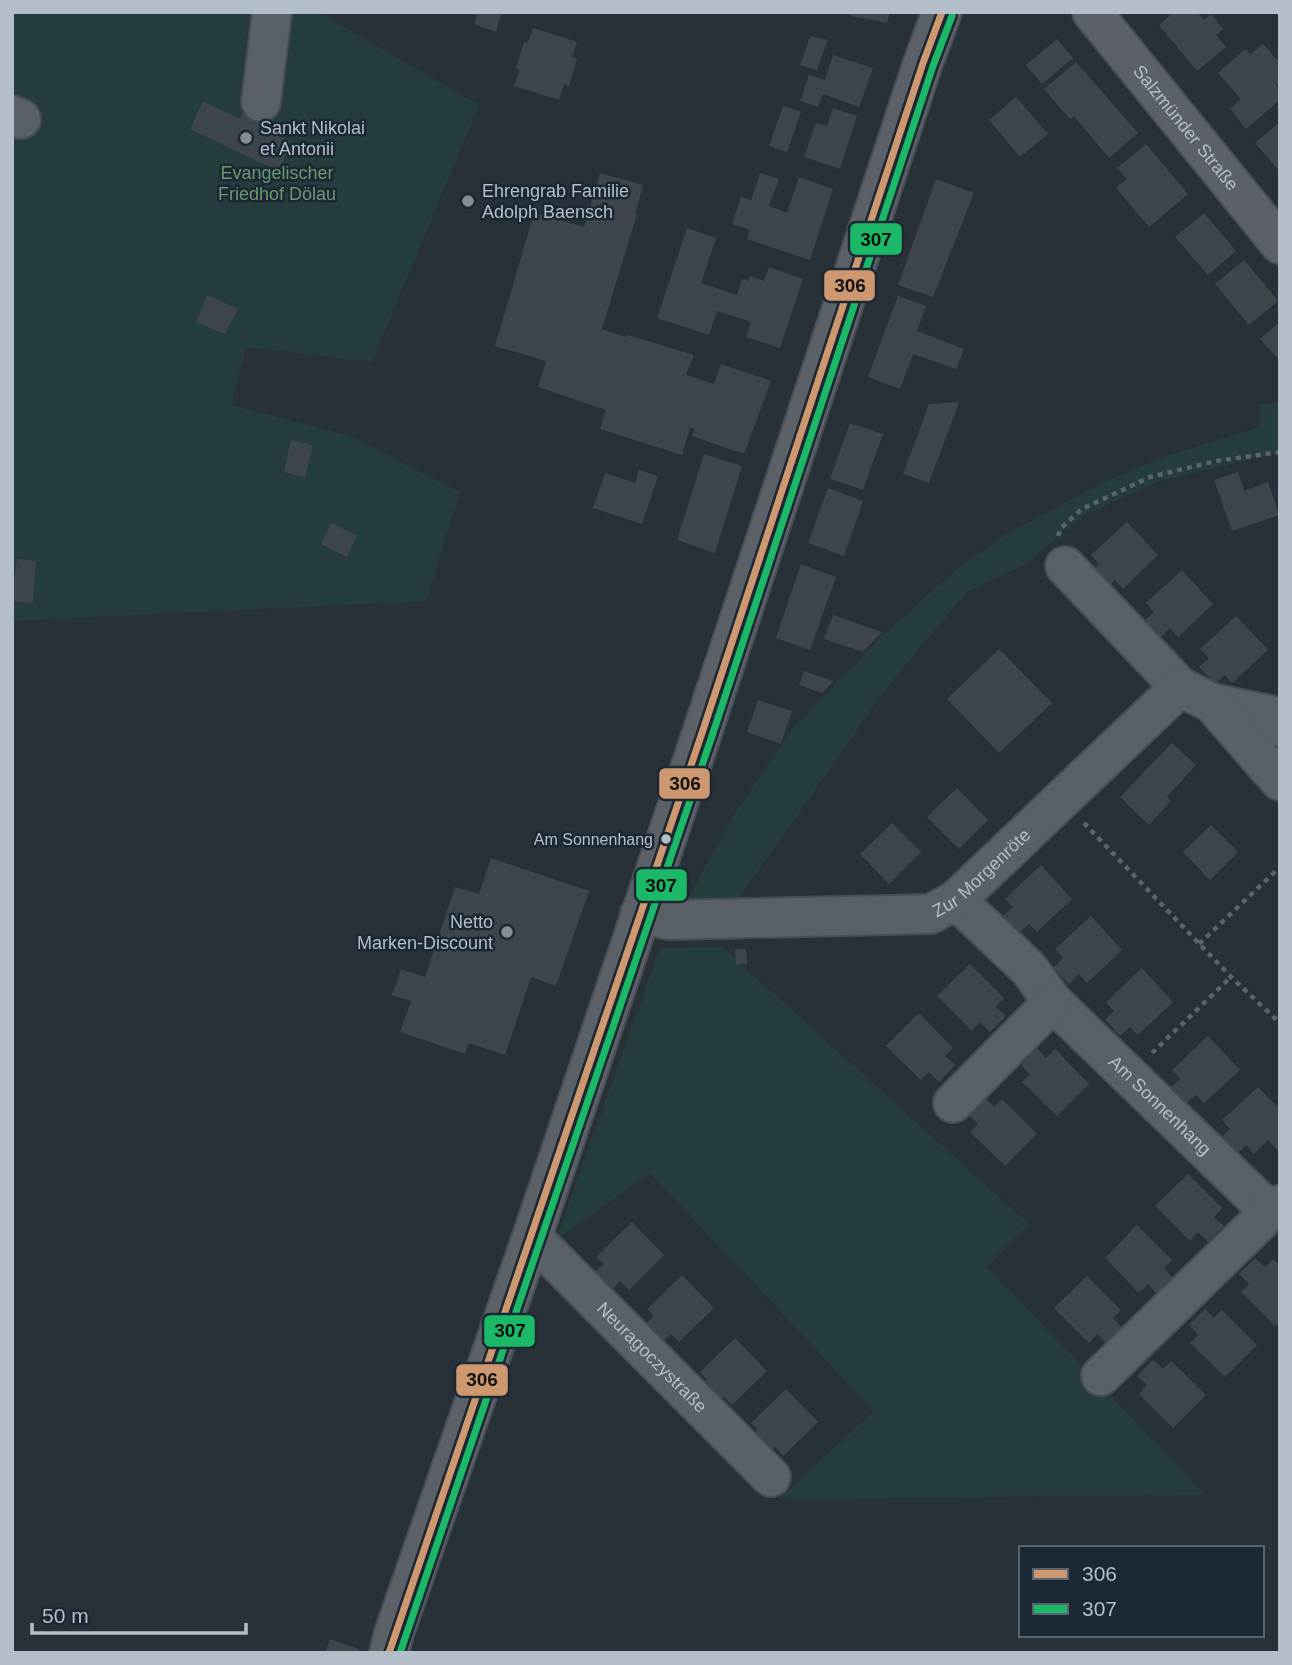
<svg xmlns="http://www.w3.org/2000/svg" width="1292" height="1665" font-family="Arial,sans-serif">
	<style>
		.green { fill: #263d3d }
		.building { fill: #3e454b }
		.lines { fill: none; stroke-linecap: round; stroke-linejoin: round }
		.minor-casing { stroke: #474d53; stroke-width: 42 }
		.major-casing { stroke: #474e55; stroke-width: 42 }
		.path { stroke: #5c6369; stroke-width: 4.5; stroke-dasharray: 5 5; stroke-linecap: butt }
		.minor { stroke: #596066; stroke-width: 38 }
		.major { stroke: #5c6167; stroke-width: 38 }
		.bus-1-casing { stroke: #1c2833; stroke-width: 12 }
		.bus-2-casing { stroke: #1c2833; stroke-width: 12 }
		.bus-1 { stroke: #cd976f; stroke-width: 7 }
		.bus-2 { stroke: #1ab867; stroke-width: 7 }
		.poi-dot { fill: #838d96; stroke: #1c2833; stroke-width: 2.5 }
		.bus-dot { fill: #b3bec9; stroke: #1c2833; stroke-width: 2.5 }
		.labels { text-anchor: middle; stroke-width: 5; stroke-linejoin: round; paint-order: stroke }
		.bus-label { font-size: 16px; fill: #b3bec9; stroke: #1c2833; text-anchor: end }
		.poi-label { font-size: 18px; fill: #b3bec9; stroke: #1c2833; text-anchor: start }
		.street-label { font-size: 18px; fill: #b3bec9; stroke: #1c2833 }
		.park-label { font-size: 18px; fill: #6a9a6f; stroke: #1c2833 }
		.line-badge { stroke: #1c2833; stroke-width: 2.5 }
		.pale-badge-label { font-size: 19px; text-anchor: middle; font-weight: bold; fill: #111 }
	</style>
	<rect width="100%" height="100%" fill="#293138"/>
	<g class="green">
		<path d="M12,12H318L479,105L372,362L246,347L231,405L347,435L460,492L426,601L12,621Z"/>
		<path d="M1280,403V452L1157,482L1086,514L1024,565L967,592L888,686L737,901L686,902L730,821L793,728L885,633L957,569L1005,535L1102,483L1164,457L1259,427L1260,404Z"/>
		<path d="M722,947L1029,1224L987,1267L1206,1495L779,1499L874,1411L650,1173L556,1240L660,948Z"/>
	</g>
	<g class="building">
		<path d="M478,12H502L496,32L474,24Z"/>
		<path d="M852,12H890L887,23L851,16Z"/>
		<path d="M1174,12H1197L1204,20L1211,14L1223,29L1216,35L1226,47L1197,71L1159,25Z"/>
		<path d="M533,28L577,42L572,57L577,59L569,86L564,84L559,100L514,86L520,70L516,68L524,42L528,43Z"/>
		<path d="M810,36L828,40L817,70L800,65Z"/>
		<path d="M1057,39L1073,58L1042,84L1026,65Z"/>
		<path d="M1263,44L1280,63V81L1276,85L1280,89V100L1246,129L1230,109L1241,99L1218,73L1245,49L1250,54Z"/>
		<path d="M833,55L873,68L859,107L823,94L818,107L800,101L809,75L825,80Z"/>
		<path d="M1076,62L1138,133L1109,158L1074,116L1070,119L1044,89Z"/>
		<path d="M1016,97L1048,134L1020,157L989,120Z"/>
		<path d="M203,101L240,119L247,103L274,116L267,131L292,142L278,171L190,129Z"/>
		<path d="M783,106L801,112L787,152L769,146Z"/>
		<path d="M833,108L857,116L840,169L804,157L816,123L827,126Z"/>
		<path d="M1280,122V172L1255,143Z"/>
		<path d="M1146,144L1188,194L1149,227L1116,188L1127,179L1117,168Z"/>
		<path d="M600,173L643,185L635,214H637L602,329L626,337L628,335L694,355L686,375L714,384L721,364L771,381L744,454L692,436L695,429L690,428L682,455L600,429L606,410L538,387L546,361L495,346L534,213L584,227Z"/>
		<path d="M760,173L779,179L769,206L787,213L799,177L833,189L810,260L747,239L750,230L732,224L741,197L751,200Z"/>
		<path d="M936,179L974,193L933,297L898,285Z"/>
		<path d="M1204,213L1236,251L1208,275L1175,237Z"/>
		<path d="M687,228L716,238L701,283L737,295L742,279L748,281L750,276L764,281L769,267L803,279L780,348L746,337L751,322L717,311L709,335L657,318Z"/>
		<path d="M1244,260L1278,301L1249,325L1215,284Z"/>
		<path d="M207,295L238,309L225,334L196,322Z"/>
		<path d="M898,296L926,306L917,331L964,349L956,369L913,354L900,389L868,377Z"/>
		<path d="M1280,322V361L1260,339Z"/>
		<path d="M959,402L929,483L903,474L929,404Z"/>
		<path d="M850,423L883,434L863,490L830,479Z"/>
		<path d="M291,440L313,445L305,478L284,472Z"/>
		<path d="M704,454L742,466L715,553L677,540Z"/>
		<path d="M639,470L658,476L642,524L593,508L605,473L635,483Z"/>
		<path d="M1238,472L1244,491L1268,482L1279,515L1232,531L1214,480Z"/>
		<path d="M828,488L863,501L844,556L808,543Z"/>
		<path d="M1127,522L1158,555L1123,589L1115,580L1105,590L1089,573L1099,564L1091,555Z"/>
		<path d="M331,523L357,536L347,557L321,544Z"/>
		<path d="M17,559L36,561L33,603L12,601V575H15Z"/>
		<path d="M801,564L836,577L810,650L776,638Z"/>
		<path d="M1182,570L1213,604L1178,637L1170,628L1160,638L1144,621L1154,612L1146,603Z"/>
		<path d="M833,615L882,632L863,652L824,639Z"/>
		<path d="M1236,616L1268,650L1232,683L1225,675L1215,684L1199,667L1209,658L1200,649Z"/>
		<path d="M999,649L1052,703L999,753L947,699Z"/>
		<path d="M804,671L834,681L822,693L799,685Z"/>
		<path d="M758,700L792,711L781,744L747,732Z"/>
		<path d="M1172,743L1196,765L1167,797L1171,801L1149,825L1120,797Z"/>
		<path d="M957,788L988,820L959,849L927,817Z"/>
		<path d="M892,823L921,852L889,884L860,854Z"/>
		<path d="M1211,825L1238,852L1210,880L1183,852Z"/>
		<path d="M491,858L589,891L556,986L531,977L505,1055L469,1043L465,1054L400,1032L411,1001L392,995L401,969L425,977L455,887L479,894Z"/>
		<path d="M1041,865L1072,899L1037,932L1029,924L1019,933L1003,916L1013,907L1005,899Z"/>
		<path d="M1091,916L1122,950L1087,983L1079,974L1069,984L1053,968L1063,958L1055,949Z"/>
		<path d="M735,949H746L747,964H736Z"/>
		<path d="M970,964L1004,998L996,1007L1006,1016L990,1032L980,1022L972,1031L937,996Z"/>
		<path d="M1142,968L1173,1002L1138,1035L1130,1027L1120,1036L1105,1020L1114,1011L1106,1002Z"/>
		<path d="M919,1013L953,1048L945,1056L955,1065L939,1082L929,1072L921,1080L886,1046Z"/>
		<path d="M1208,1036L1240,1070L1204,1103L1196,1095L1186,1104L1170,1088L1180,1079L1172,1070Z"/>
		<path d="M1037,1048L1046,1058L1055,1049L1089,1084L1057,1116L1022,1082L1030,1074L1021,1065Z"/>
		<path d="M1258,1087L1280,1110V1153L1268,1140L1254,1154L1246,1145L1236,1155L1221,1138L1230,1129L1222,1120Z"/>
		<path d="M985,1098L994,1107L1002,1099L1037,1134L1005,1166L970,1132L978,1124L968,1114Z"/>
		<path d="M1188,1174L1222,1208L1214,1217L1224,1226L1208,1242L1198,1232L1190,1241L1155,1206Z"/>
		<path d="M632,1222L664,1255L629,1290L620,1281L611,1291L594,1273L604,1264L596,1257Z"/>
		<path d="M1137,1225L1172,1260L1164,1268L1173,1278L1157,1294L1148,1284L1139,1293L1105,1258Z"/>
		<path d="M1255,1258L1265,1267L1273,1259L1280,1266V1322L1275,1326L1241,1292L1249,1284L1239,1274Z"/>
		<path d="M682,1275L714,1308L679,1342L671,1334L661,1343L644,1326L654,1316L647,1309Z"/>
		<path d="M1087,1276L1121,1310L1113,1318L1123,1328L1107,1344L1097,1334L1089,1343L1054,1308Z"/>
		<path d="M1205,1309L1214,1318L1222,1310L1257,1345L1225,1377L1190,1343L1198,1335L1189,1325Z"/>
		<path d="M735,1338L767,1371L732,1405L724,1397L715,1406L698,1388L707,1380L700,1372Z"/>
		<path d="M1153,1360L1163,1369L1171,1361L1206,1395L1173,1428L1139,1394L1147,1385L1137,1376Z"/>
		<path d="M786,1389L818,1422L783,1456L775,1447L765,1457L748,1439L758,1430L751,1423Z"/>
		<path d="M330,1639L359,1649L358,1653H325Z"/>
	</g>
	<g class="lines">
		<defs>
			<g id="minor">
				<path d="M261,102L272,12"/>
				<path d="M12,115L21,119"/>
				<path d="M1065,566L1180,687"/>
				<path d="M1212,703L1270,715L1280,727"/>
				<path id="s1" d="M956,900L1029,969L1053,1002L1267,1209L1280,1205"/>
				<path id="s2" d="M640,914L669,920L931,914L956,900L1180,687L1212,703L1280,781"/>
				<path d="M953,1103L1053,1002"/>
				<path id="s3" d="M532,1237L771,1477"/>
				<path d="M1101,1376L1260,1221L1267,1209"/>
			</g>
			<g id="major">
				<path id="s4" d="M1092,12L1280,244"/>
				<path d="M389,1653L394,1633L532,1237L702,733L923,63L942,12"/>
			</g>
		</defs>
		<use href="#minor" class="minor-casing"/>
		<use href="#major" class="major-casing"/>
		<g class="path">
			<path d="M1058,536L1061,528L1082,509L1150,477L1216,461L1280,452"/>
			<path d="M1084,823L1231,977L1280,1023"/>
			<path d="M1199,944L1280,867"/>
			<path d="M1152,1053L1231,977"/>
		</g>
		<use href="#minor" class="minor"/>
		<use href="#major" class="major"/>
		<defs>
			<path id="bus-1" d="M389,1653L702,733L923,63L942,12"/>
			<path id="bus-2" d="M400,1653L712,736L933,66L952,16"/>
		</defs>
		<use href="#bus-1" class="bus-1-casing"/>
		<use href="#bus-2" class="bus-2-casing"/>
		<use href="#bus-1" class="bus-1"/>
		<use href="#bus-2" class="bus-2"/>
	</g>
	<g class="poi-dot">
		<circle cx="246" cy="138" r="7"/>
		<circle cx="468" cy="201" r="7"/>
		<circle cx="507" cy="932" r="7"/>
	</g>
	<circle class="bus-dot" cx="666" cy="839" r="6"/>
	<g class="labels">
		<g class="bus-label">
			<text x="653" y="845">Am Sonnenhang</text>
		</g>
		<g class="poi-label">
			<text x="260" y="134">Sankt Nikolai<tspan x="260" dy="21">et Antonii</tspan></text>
			<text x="482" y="197">Ehrengrab Familie<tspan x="482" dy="21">Adolph Baensch</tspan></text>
			<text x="493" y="928" text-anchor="end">Netto<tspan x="493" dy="21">Marken-Discount</tspan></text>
		</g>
		<g class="street-label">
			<text dy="6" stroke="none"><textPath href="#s4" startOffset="149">Salzmünder Straße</textPath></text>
			<text dy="6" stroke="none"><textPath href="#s2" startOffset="357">Zur Morgenröte</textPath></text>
			<text dy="6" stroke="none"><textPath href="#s1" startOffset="290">Am Sonnenhang</textPath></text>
			<text dy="6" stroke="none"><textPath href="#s3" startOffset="170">Neuragoczystraße</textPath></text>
		</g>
		<g class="park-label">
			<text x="277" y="179">Evangelischer<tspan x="277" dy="21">Friedhof Dölau</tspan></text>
		</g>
	</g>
	<g class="line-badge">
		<rect x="849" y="222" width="54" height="34" rx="7" fill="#1ab867"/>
		<rect x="823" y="269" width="53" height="33" rx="7" fill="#cd976f"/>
		<rect x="658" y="767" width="53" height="33" rx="7" fill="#cd976f"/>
		<rect x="635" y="868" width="53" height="34" rx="7" fill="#1ab867"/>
		<rect x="483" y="1314" width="53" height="34" rx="7" fill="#1ab867"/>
		<rect x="455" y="1363" width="54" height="34" rx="7" fill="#cd976f"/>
	</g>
	<g class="pale-badge-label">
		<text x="876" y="246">307</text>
		<text x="850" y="292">306</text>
		<text x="685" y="790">306</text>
		<text x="661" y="892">307</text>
		<text x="510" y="1337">307</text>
		<text x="482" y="1386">306</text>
	</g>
	<rect width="1292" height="1665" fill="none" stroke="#b3bec9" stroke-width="28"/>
	<rect x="1019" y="1546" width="245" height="91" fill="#1c2833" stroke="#58646f" stroke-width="2"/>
	<rect x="1033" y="1569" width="35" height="10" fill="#cd976f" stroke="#58646f" stroke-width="2"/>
	<text x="1082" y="1581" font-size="21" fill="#b3bec9">306</text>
	<rect x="1033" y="1604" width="35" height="10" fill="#1ab867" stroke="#58646f" stroke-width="2"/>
	<text x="1082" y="1616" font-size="21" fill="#b3bec9">307</text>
	<path d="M32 1623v10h214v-10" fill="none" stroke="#b3bec9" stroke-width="3.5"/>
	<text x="42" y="1623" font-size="21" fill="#b3bec9" stroke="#1c2833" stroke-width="5" paint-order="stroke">50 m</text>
</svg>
